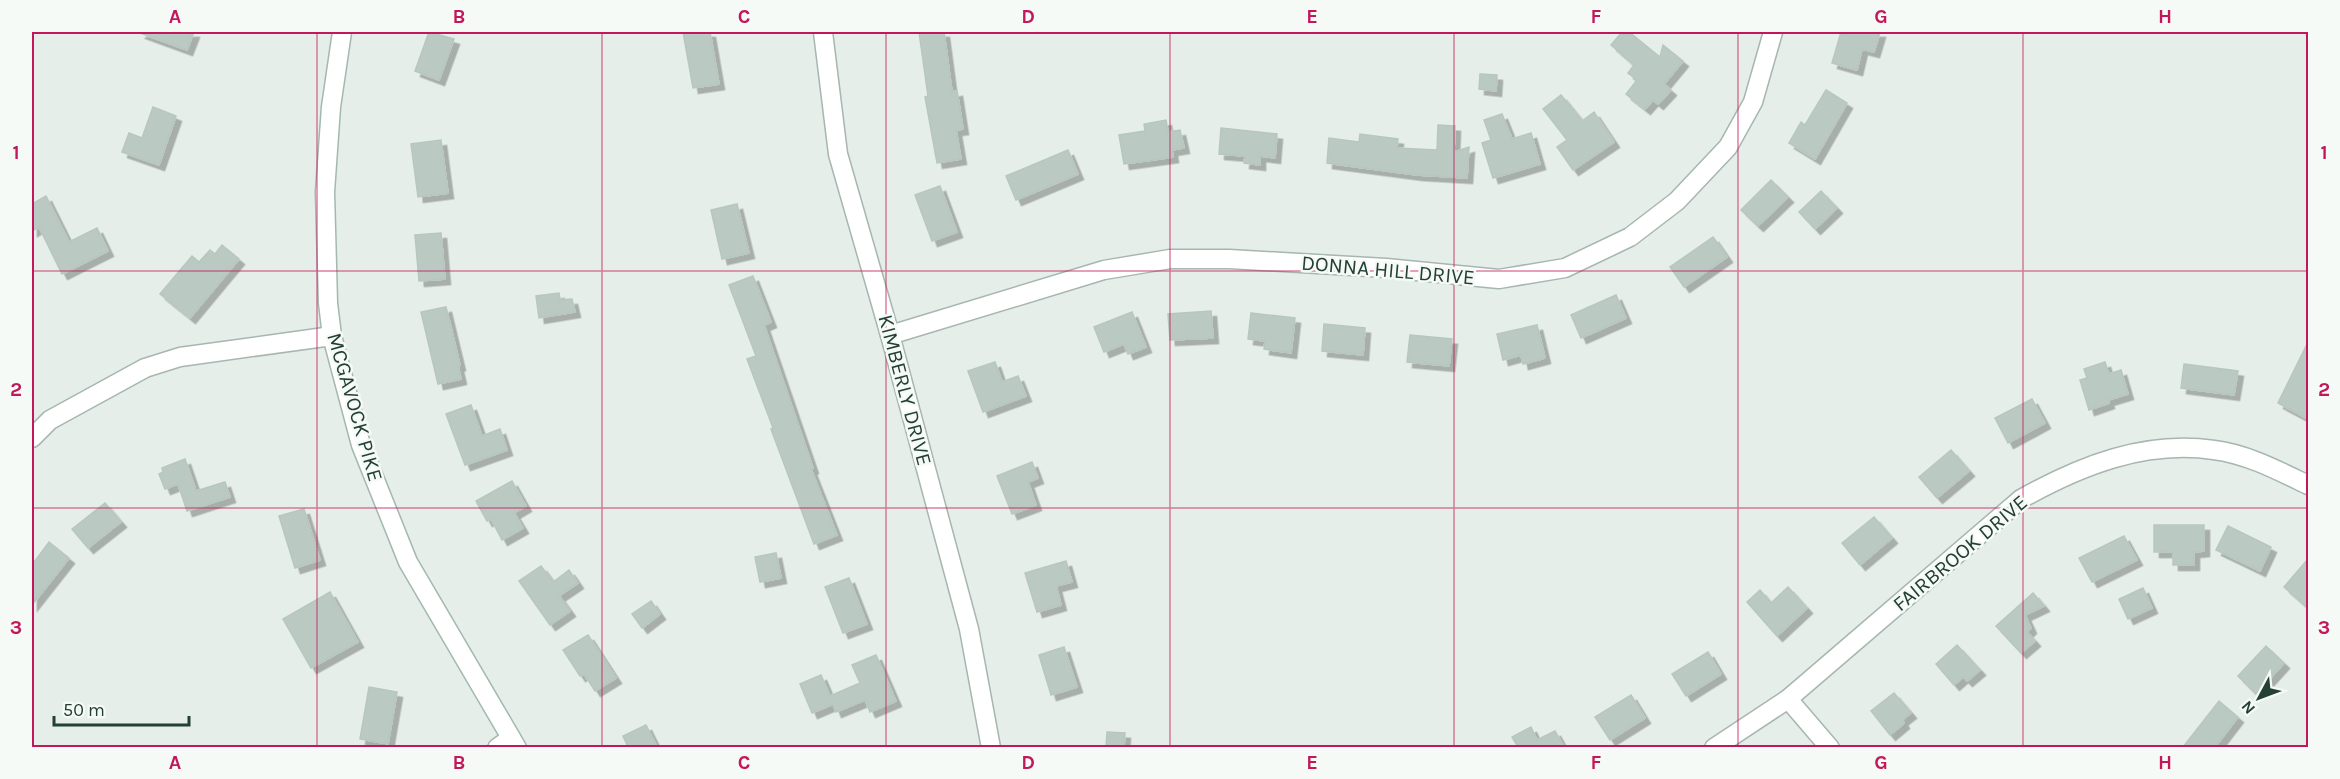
<svg xmlns="http://www.w3.org/2000/svg" width="2340" height="779" font-family="Karla,sans-serif">
	<style>
		.building { fill: #bac9c2; stroke: #b7c7bf; stroke-width: 1.5; filter: url(#shadow) }
		.lines { fill: none; stroke-linecap: round; stroke-linejoin: round }
		.minor-casing { stroke: #a7b6b0; stroke-width: 21 }
		.secondary-casing { stroke: #a3b9b0; stroke-width: 21 }
		.minor { stroke: #fff; stroke-width: 18 }
		.secondary { stroke: #fff; stroke-width: 18 }
		.grid { fill: none; stroke: #c2185b; stroke-width: 1.5; stroke-opacity: 0.55 }
		.labels { text-anchor: middle; stroke-width: 5; stroke-linejoin: round; paint-order: stroke }
		.street-label { font-size: 21px; fill: #244036; stroke: #f5faf7 }
		.neatline { fill: none; stroke: #c2185b; stroke-width: 2 }
		.grid-label { font-size: 20px; text-anchor: middle; font-weight: bold; fill: #c2185b }
	</style>
	<defs>
		<filter id="shadow"><feDropShadow dx="5.5" dy="5.5" stdDeviation="0" flood-color="#0004"/></filter>
	</defs>
	<rect width="100%" height="100%" fill="#e5eee9"/>
	<g class="building">
		<path d="M141,32H194L187,50L140,33Z"/>
		<path d="M429,32L454,39L439,80L415,71Z"/>
		<path d="M683,32H710L719,84L693,88Z"/>
		<path d="M919,32H944L952,92L957,91L963,129L956,130L961,159L937,163L925,97L928,96Z"/>
		<path d="M1622,32H1629L1660,57L1663,45L1683,61L1664,84L1671,90L1658,104L1653,100L1645,109L1626,94L1637,80L1628,73L1634,65L1611,45Z"/>
		<path d="M1841,32H1880L1874,52L1862,49L1857,70L1832,63Z"/>
		<path d="M1480,74L1497,75L1496,91L1479,89Z"/>
		<path d="M1826,90L1847,103L1815,159L1789,143L1801,122L1805,125Z"/>
		<path d="M1561,95L1582,121L1594,112L1614,142L1573,170L1557,147L1567,140L1543,109Z"/>
		<path d="M153,107L176,116L159,165L122,152L129,133L142,138Z"/>
		<path d="M1502,114L1512,139L1531,133L1540,164L1493,178L1482,143L1491,140L1484,120Z"/>
		<path d="M1166,120L1168,132L1180,130L1184,148L1172,150L1173,157L1124,164L1119,135L1145,131L1144,124Z"/>
		<path d="M1438,125L1455,126L1454,152L1469,147L1467,178L1417,175L1327,163L1329,138L1359,142L1360,134L1398,139L1397,148L1437,150Z"/>
		<path d="M1221,128L1277,134L1275,158L1260,156V165L1244,163L1245,156L1219,154Z"/>
		<path d="M441,140L448,193L418,197L411,144Z"/>
		<path d="M1068,150L1078,174L1016,200L1006,176Z"/>
		<path d="M1771,180L1788,197L1758,226L1741,210Z"/>
		<path d="M940,186L957,232L932,241L915,195Z"/>
		<path d="M1821,191L1837,208L1815,229L1799,212Z"/>
		<path d="M46,196L69,242L97,228L108,251L62,274L39,227L32,231V204Z"/>
		<path d="M737,204L749,253L722,259L711,210Z"/>
		<path d="M441,233L445,279L419,281L415,235Z"/>
		<path d="M1713,237L1727,257L1684,287L1670,267Z"/>
		<path d="M222,245L239,259L190,318L160,294L192,256L199,262L210,250L215,254Z"/>
		<path d="M753,276L771,322L764,325L813,468L811,469L837,535L814,544L771,429L773,428L747,359L756,356L729,285Z"/>
		<path d="M559,293L560,300L572,299L575,312L539,318L536,296Z"/>
		<path d="M1616,295L1626,318L1581,338L1571,315Z"/>
		<path d="M446,307L460,365L458,366L461,379L438,384L421,312Z"/>
		<path d="M1211,311L1213,338L1170,340L1168,314Z"/>
		<path d="M1132,312L1146,347L1128,354L1124,344L1104,352L1094,327Z"/>
		<path d="M1251,313L1295,318L1291,353L1264,349L1265,341L1248,339Z"/>
		<path d="M1324,324L1365,328L1363,355L1322,351Z"/>
		<path d="M1537,325L1545,358L1523,364L1521,355L1503,360L1497,334Z"/>
		<path d="M1410,335L1452,339L1449,366L1407,362Z"/>
		<path d="M2308,342V419L2278,403Z"/>
		<path d="M995,362L1002,382L1018,376L1026,396L983,412L968,371Z"/>
		<path d="M2105,362L2109,374L2121,370L2128,394L2108,400L2109,403L2089,410L2080,380L2087,378L2084,369Z"/>
		<path d="M2184,364L2238,371L2234,395L2181,388Z"/>
		<path d="M2032,399L2045,423L2008,443L1995,418Z"/>
		<path d="M471,405L482,436L500,429L507,450L465,465L446,414Z"/>
		<path d="M1951,450L1969,471L1937,498L1919,477Z"/>
		<path d="M185,459L196,491L225,482L230,497L187,511L178,484L165,489L159,474L163,472L162,468Z"/>
		<path d="M1032,462L1038,478L1028,482L1036,505L1012,514L997,476Z"/>
		<path d="M512,481L526,506L514,513L523,528L502,540L491,519L487,521L476,501Z"/>
		<path d="M105,503L121,522L88,548L72,529Z"/>
		<path d="M304,509L320,560L295,568L279,516Z"/>
		<path d="M1874,517L1892,538L1860,565L1842,543Z"/>
		<path d="M2154,525H2204V551L2194,552V565H2173V552H2154Z"/>
		<path d="M2228,526L2271,547L2260,571L2216,550Z"/>
		<path d="M2124,536L2137,560L2092,582L2079,558Z"/>
		<path d="M49,542L69,558L32,605V565Z"/>
		<path d="M776,553L781,578L760,582L755,557Z"/>
		<path d="M2308,559V608L2284,587Z"/>
		<path d="M1066,561L1072,582L1056,586L1061,605L1037,612L1025,573Z"/>
		<path d="M541,566L553,582L569,570L578,583L559,596L570,611L550,625L519,581Z"/>
		<path d="M849,578L867,624L843,633L825,587Z"/>
		<path d="M1788,587L1807,608L1777,636L1747,602L1760,590L1771,603Z"/>
		<path d="M2143,588L2152,608L2128,619L2119,599Z"/>
		<path d="M330,592L358,642L311,668L283,619Z"/>
		<path d="M2033,593L2044,606L2025,615L2031,628L2027,632L2035,641L2021,653L1996,626Z"/>
		<path d="M651,601L660,614L642,628L632,614Z"/>
		<path d="M588,635L616,678L595,691L584,674L580,676L563,650Z"/>
		<path d="M1957,645L1980,670L1967,681L1963,677L1954,685L1936,664Z"/>
		<path d="M2266,646L2284,663L2256,694L2238,676Z"/>
		<path d="M1064,647L1077,687L1051,695L1039,655Z"/>
		<path d="M1708,652L1721,674L1686,696L1672,674Z"/>
		<path d="M876,655L896,701L870,712L865,700L836,712L833,704L812,713L800,684L821,675L830,696L860,683L852,665Z"/>
		<path d="M369,687L397,692L388,744L360,739Z"/>
		<path d="M1894,693L1911,713L1902,720L1904,723L1890,735L1871,711Z"/>
		<path d="M1631,695L1645,718L1610,740L1595,717Z"/>
		<path d="M2219,701L2238,717L2215,747H2183Z"/>
		<path d="M646,725L657,747H628L623,736Z"/>
		<path d="M1531,727L1537,740L1555,731L1564,747H1518L1512,737Z"/>
		<path d="M1107,732L1125,733L1124,747H1106Z"/>
	</g>
	<g class="lines">
		<defs>
			<g id="minor">
				<path d="M823,32L838,154L890,335L969,629L991,748"/>
				<path d="M890,335L1104,270L1170,259H1229L1386,268L1499,279L1565,268L1630,237L1677,201L1728,147L1753,102L1773,32"/>
				<path d="M32,438L50,420L145,368L180,357L332,336"/>
				<path d="M1788,699L1830,748"/>
				<path d="M497,748L511,738"/>
				<path d="M1714,748L1788,699L2021,499C2080,466 2144,440 2214,450C2247,454 2279,471 2308,485"/>
			</g>
			<path id="secondary" d="M342,32L331,107L325,192L328,303L332,336L361,445L408,562L517,748"/>
		</defs>
		<use href="#minor" class="minor-casing"/>
		<use href="#secondary" class="secondary-casing"/>
		<use href="#minor" class="minor"/>
		<use href="#secondary" class="secondary"/>
	</g>
	<path class="grid" d="M317,32V748M602,32V748M886,32V748M1170,32V748M1454,32V748M1738,32V748M2023,32V748M32,271H2308M32,508H2308"/>
	<g class="labels">
		<g class="street-label">
			<text transform="translate(1388 270) rotate(5)" y="7">DONNA HILL DRIVE</text>
			<text transform="translate(905 390) rotate(75)" y="7">KIMBERLY DRIVE</text>
			<text transform="translate(355 407) rotate(74)" y="7">MCGAVOCK PIKE</text>
			<text transform="translate(1960 553) rotate(-40)" y="7">FAIRBROOK DRIVE</text>
		</g>
	</g>
	<rect width="2340" height="779" fill="none" stroke="#f5faf7" stroke-width="66"/>
	<g transform="translate(2259 698) rotate(229)" stroke="#f5faf7" stroke-width="4.5" paint-order="stroke">
	<path d="M0-4.5L10 22L0 15L-10 22Z" fill="#244036"/>
	<text y="-9" font-size="16" font-weight="bold" text-anchor="middle" fill="#244036">N</text>
	</g>
	<path d="M54 716v9h135v-9" fill="none" stroke="#244036" stroke-width="3"/>
	<text x="63" y="716" font-size="18" fill="#244036" stroke="#f5faf7" stroke-width="4.5" paint-order="stroke">50 m</text>
	<rect x="33" y="33" width="2274" height="713" class="neatline"/>
	<g class="grid-label">
		<text x="175" y="23">A</text>
		<text x="459" y="23">B</text>
		<text x="744" y="23">C</text>
		<text x="1028" y="23">D</text>
		<text x="1312" y="23">E</text>
		<text x="1596" y="23">F</text>
		<text x="1881" y="23">G</text>
		<text x="2165" y="23">H</text>
		<text x="16" y="159">1</text>
		<text x="2324" y="159">1</text>
		<text x="16" y="396">2</text>
		<text x="2324" y="396">2</text>
		<text x="16" y="634">3</text>
		<text x="2324" y="634">3</text>
		<text x="175" y="769">A</text>
		<text x="459" y="769">B</text>
		<text x="744" y="769">C</text>
		<text x="1028" y="769">D</text>
		<text x="1312" y="769">E</text>
		<text x="1596" y="769">F</text>
		<text x="1881" y="769">G</text>
		<text x="2165" y="769">H</text>
	</g>
</svg>
